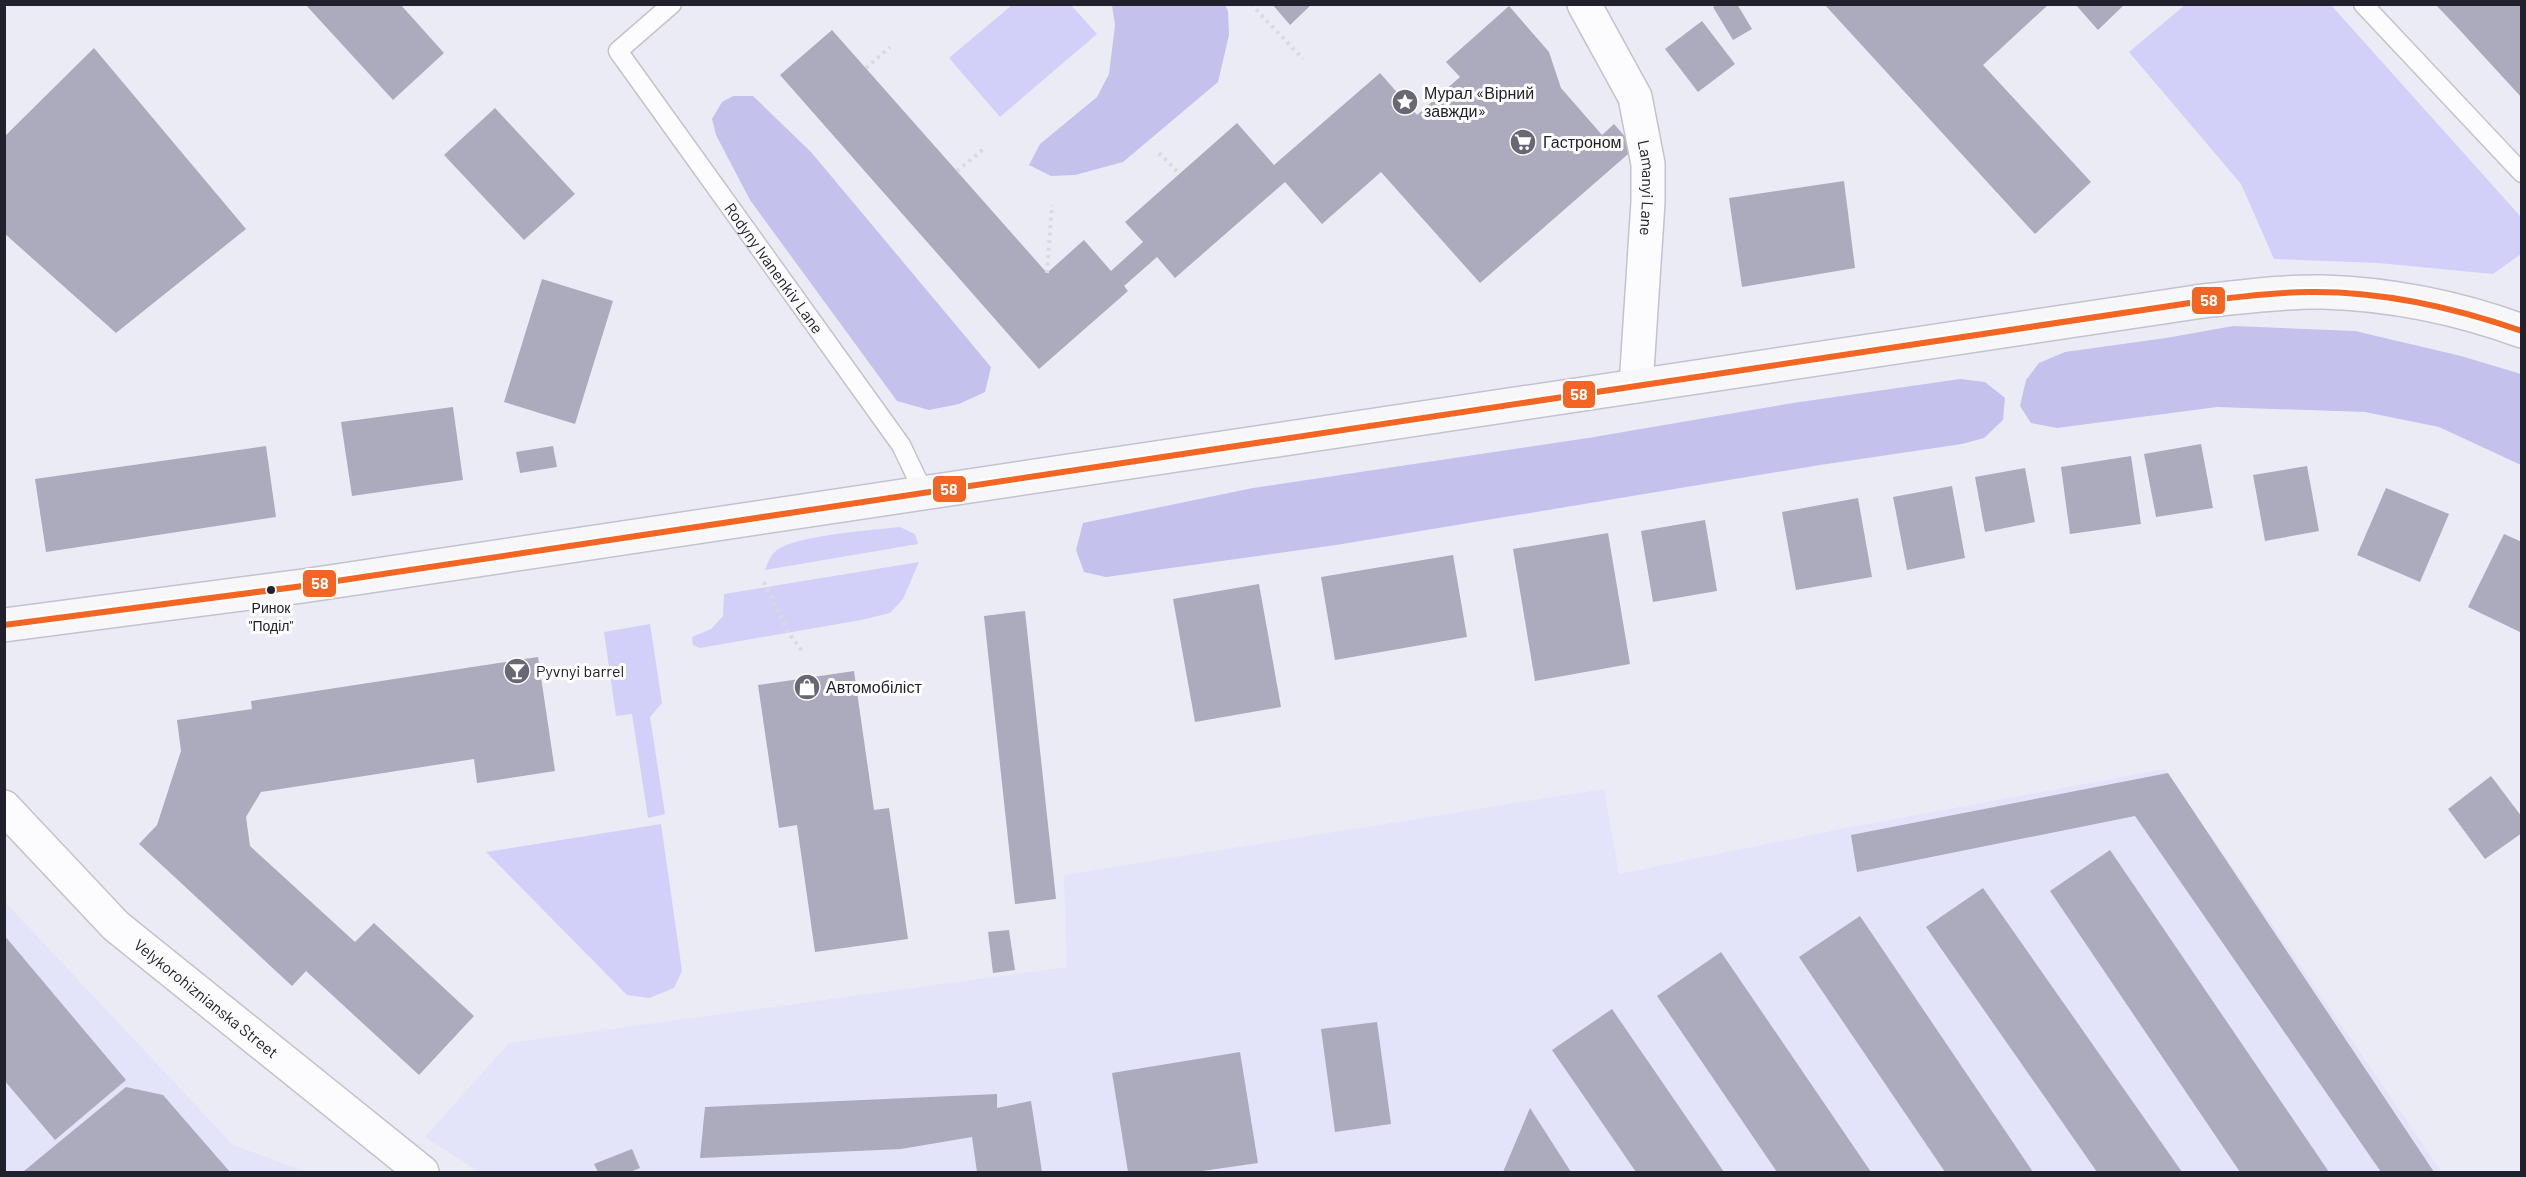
<svg xmlns="http://www.w3.org/2000/svg" width="2526" height="1177" font-family="Barlow,sans-serif">
	<style>
		.built { fill: #e3e3fa }
		.green { fill: #d2d0f8 }
		.forest { fill: #c4c1ed }
		.building { fill: #acabbd }
		.lines { fill: none; stroke-linecap: round; stroke-linejoin: round }
		.service-casing { stroke: #c3c2ce; stroke-width: 21 }
		.minor-casing { stroke: #c3c2ce; stroke-width: 36 }
		.secondary-casing { stroke: #c3c2ce; stroke-width: 36 }
		.path { stroke: #dadade; stroke-width: 4; stroke-dasharray: 3 4.5; stroke-linecap: butt }
		.service { stroke: #fcfcfe; stroke-width: 18 }
		.minor { stroke: #fcfcfe; stroke-width: 33 }
		.secondary { stroke: #f7f7fa; stroke-width: 33 }
		.bus-1-casing { stroke: #fff; stroke-width: 10 }
		.bus-1 { stroke: #f26522; stroke-width: 6 }
		.bus-dot { fill: #21202d; stroke: #fff; stroke-width: 2 }
		.labels { text-anchor: middle; stroke-width: 6; stroke-linejoin: round; paint-order: stroke }
		.bus-label { font-size: 14px; fill: #21202d; stroke: #fff }
		.poi-label { font-size: 16px; fill: #21202d; stroke: #fff; text-anchor: start }
		.street-label { font-size: 16px; fill: #21202d; stroke: #fff }
		.line-badge { stroke: #fff; stroke-width: 2 }
		.badge-label { font-size: 16px; text-anchor: middle; font-weight: bold; fill: #fff }
	</style>
	<rect width="100%" height="100%" fill="#ebebf6"/>
	<g class="built">
		<path d="M2165,769L2442,1172H479L425,1137L509,1043L1067,967L1064,875L1604,789L1619,874L1841,829Z"/>
		<path d="M4,901L233,1145L307,1172H5Z"/>
	</g>
	<g class="green">
		<path d="M1012,5H1071L1097,34L1000,117L949,58Z"/>
		<path d="M2185,5H2331L2521,217V254L2493,274L2378,263L2274,259L2241,184L2129,52Z"/>
		<path d="M900,527L915,534L918,544L765,570C768,562 770,556 777,550C798,535 873,530 900,527Z"/>
		<path d="M919,562L903,599L890,613L861,620L700,648L693,645L692,637L711,629L723,616L724,594Z"/>
		<path d="M650,624L662,703L650,717L665,814L648,818L632,714L616,716L604,632Z"/>
		<path d="M661,824L682,971L674,988L649,998L627,995L486,852Z"/>
	</g>
	<g class="forest">
		<path d="M1112,5H1225L1228,11L1229,35L1218,82L1123,162L1075,175L1051,176L1029,165L1040,144L1097,97L1109,74L1115,25Z"/>
		<path d="M733,96H753L811,152L991,367L985,392L959,404L929,410L897,401L750,200L716,135L712,119L722,102Z"/>
		<path d="M2233,326L2355,331L2461,356L2521,374V465L2439,427L2365,412L2217,407L2057,428L2031,423L2020,406L2026,380L2039,363L2065,352L2166,338Z"/>
		<path d="M1960,379L1985,382L2005,398L2003,420L1984,438L1962,444L1820,465L1336,545L1106,577L1084,572L1076,550L1083,523L1253,488L1588,438L1793,403Z"/>
	</g>
	<g class="building">
		<path d="M305,4H400L444,53L393,100Z"/>
		<path d="M1272,4H1312L1290,25Z"/>
		<path d="M1718,4H1737L1752,29L1733,40L1713,7Z"/>
		<path d="M1824,4H2049L1983,65L2091,182L2035,234Z"/>
		<path d="M2075,4H2125L2098,30Z"/>
		<path d="M2436,5H2522V98L2456,26Z"/>
		<path d="M1509,6L1549,52L1561,88L1602,135L1614,124L1635,148L1480,283L1381,172L1322,224L1285,182L1175,278L1157,257L1124,286L1128,291L1039,369L780,75L832,30L1047,273L1084,240L1111,271L1143,242L1125,222L1237,123L1274,165L1380,73L1417,115L1460,77L1446,62Z"/>
		<path d="M1702,21L1735,64L1698,92L1665,49Z"/>
		<path d="M94,48L246,229L116,333L4,233V137Z"/>
		<path d="M495,108L575,194L524,240L444,155Z"/>
		<path d="M1844,181L1855,268L1742,287L1729,198Z"/>
		<path d="M542,279L613,301L575,424L504,402Z"/>
		<path d="M453,407L463,480L352,496L341,422Z"/>
		<path d="M2201,444L2213,508L2156,517L2144,454Z"/>
		<path d="M266,446L276,517L46,552L35,479Z"/>
		<path d="M553,446L557,467L520,473L516,452Z"/>
		<path d="M2131,456L2141,524L2070,534L2061,467Z"/>
		<path d="M2307,466L2319,531L2265,541L2253,475Z"/>
		<path d="M2025,468L2035,522L1985,532L1975,477Z"/>
		<path d="M1952,486L1965,558L1907,570L1893,497Z"/>
		<path d="M2386,488L2449,514L2420,582L2357,555Z"/>
		<path d="M1858,498L1872,577L1796,590L1782,512Z"/>
		<path d="M1705,520L1717,591L1653,602L1641,531Z"/>
		<path d="M1608,533L1630,664L1535,681L1513,549Z"/>
		<path d="M2504,534L2522,542V633L2468,607Z"/>
		<path d="M1453,555L1467,637L1335,660L1321,577Z"/>
		<path d="M1259,584L1281,707L1195,722L1173,599Z"/>
		<path d="M1025,611L1056,899L1015,904L984,616Z"/>
		<path d="M538,657L555,771L477,783L474,759L261,792L246,817L250,846L355,942L374,923L474,1016L419,1075L306,971L292,986L139,844L157,825L181,751L177,720L252,709L251,701Z"/>
		<path d="M854,671L874,810L889,808L908,939L815,952L797,825L779,828L758,685Z"/>
		<path d="M2168,773L2434,1172H2381L2135,816L1857,872L1851,835Z"/>
		<path d="M2491,776L2522,817V833L2485,859L2448,809Z"/>
		<path d="M2110,850L2329,1172H2240L2050,891Z"/>
		<path d="M1983,888L2182,1172H2097L1926,927Z"/>
		<path d="M1860,916L2033,1172H1945L1799,957Z"/>
		<path d="M1009,930L1015,970L993,973L988,932Z"/>
		<path d="M4,935L126,1080L55,1140L4,1080Z"/>
		<path d="M1721,952L1871,1172H1777L1657,996Z"/>
		<path d="M1612,1009L1724,1172H1636L1552,1050Z"/>
		<path d="M1377,1022L1391,1124L1335,1132L1321,1029Z"/>
		<path d="M1240,1052L1258,1163L1195,1172H1128L1112,1073Z"/>
		<path d="M126,1087L163,1095L230,1172L24,1171Z"/>
		<path d="M997,1094V1108L1031,1101L1042,1172H977L972,1137L901,1149L700,1158L705,1107Z"/>
		<path d="M1530,1108L1571,1172H1503Z"/>
		<path d="M632,1149L640,1168L630,1172H598L594,1164Z"/>
	</g>
	<g class="lines">
		<defs>
			<g id="service">
				<path id="s1" d="M672,4L618,51L901,445L923,491"/>
				<path d="M2363,4L2522,173"/>
			</g>
			<g id="minor">
				<path id="s2" d="M1584,4L1635,97L1648,164V202L1636,386"/>
				<path id="s3" d="M4,807L116,926L422,1172"/>
			</g>
			<path id="secondary" d="M4,625L303,586L2203,301C2243,297 2284,291 2323,292C2390,294 2459,308 2522,331"/>
		</defs>
		<use href="#service" class="service-casing"/>
		<use href="#minor" class="minor-casing"/>
		<use href="#secondary" class="secondary-casing"/>
		<g class="path">
			<path d="M1251,4L1303,59"/>
			<path d="M866,68L890,47"/>
			<path d="M1159,153L1180,174"/>
			<path d="M957,171L986,147"/>
			<path d="M1047,273L1052,205"/>
			<path d="M764,582L788,632L803,652"/>
		</g>
		<use href="#service" class="service"/>
		<use href="#minor" class="minor"/>
		<use href="#secondary" class="secondary"/>
		<defs>
			<path id="bus-1" d="M4,625L303,586L2203,301C2238,297 2273,292 2309,292C2381,291 2453,307 2522,331"/>
		</defs>
		<use href="#bus-1" class="bus-1-casing"/>
		<use href="#bus-1" class="bus-1"/>
	</g>
	<defs>
		<symbol id="sight-disc" viewBox="-11 -11 22 22"><circle r="9.5" fill="#686773" stroke="#fff"/><path d="M0-6L1.8-2.2L6-1.7L2.9 1.2L3.7 5.4L0 3.3L-3.7 5.4L-2.9 1.2L-6-1.7L-1.8-2.2Z" fill="#fff"/></symbol>
		<symbol id="supermarket-disc" viewBox="-11 -11 22 22"><circle r="9.5" fill="#686773" stroke="#fff"/><path d="M-6-5.5h2.5l.6 2H6L4.5 2H-2.5L-4.4-4H-6ZM-1.5 3.2a1.3 1.3 0 1 0 .1 0ZM3 3.2a1.3 1.3 0 1 0 .1 0Z" fill="#fff"/></symbol>
		<symbol id="bar-disc" viewBox="-11 -11 22 22"><circle r="9.5" fill="#686773" stroke="#fff"/><path d="M-6-5H6L.8 .8V4.5H3.5V6h-7V4.5H-.8V.8Z" fill="#fff"/></symbol>
		<symbol id="shop-disc" viewBox="-11 -11 22 22"><circle r="9.5" fill="#686773" stroke="#fff"/><path d="M-5-2.5h2.3a2.7 3.5 0 0 1 5.4 0H5L5.5 6h-11ZM-1.5-2.5h3a1.5 2.3 0 0 0-3 0Z" fill="#fff"/></symbol>
	</defs>
	<g fill-rule="evenodd">
		<use href="#sight-disc" x="1390" y="87" width="30" height="30"/>
		<use href="#supermarket-disc" x="1508" y="127" width="30" height="30"/>
		<use href="#bar-disc" x="502" y="656" width="30" height="30"/>
		<use href="#shop-disc" x="792" y="672" width="30" height="30"/>
	</g>
	<circle class="bus-dot" cx="271" cy="590" r="5"/>
	<g class="labels">
		<g class="bus-label">
			<text x="271" y="613">Ринок<tspan x="271" dy="18">"Поділ"</tspan></text>
		</g>
		<g class="poi-label">
			<text x="1424" y="99">Мурал «Вірний<tspan x="1424" dy="18">завжди»</tspan></text>
			<text x="1543" y="148">Гастроном</text>
			<text x="536" y="677">Pyvnyi barrel</text>
			<text x="826" y="693">Автомобіліст</text>
		</g>
		<g class="street-label">
			<text dy="6" stroke="none"><textPath href="#s2" startOffset="198">Lamanyi Lane</textPath></text>
			<text dy="6" stroke="none"><textPath href="#s1" startOffset="339">Rodyny Ivanenkiv Lane</textPath></text>
			<text dy="6" stroke="none"><textPath href="#s3" startOffset="279">Velykorohiznianska Street</textPath></text>
		</g>
	</g>
	<g class="line-badge">
		<rect x="2191" y="286" width="35" height="29" rx="6" fill="#f26522"/>
		<rect x="1562" y="380" width="34" height="29" rx="6" fill="#f26522"/>
		<rect x="932" y="475" width="35" height="28" rx="6" fill="#f26522"/>
		<rect x="302" y="569" width="35" height="29" rx="6" fill="#f26522"/>
	</g>
	<g class="badge-label">
		<text x="2209" y="306">58</text>
		<text x="1579" y="400">58</text>
		<text x="949" y="495">58</text>
		<text x="320" y="589">58</text>
	</g>
	<rect width="2526" height="1177" fill="none" stroke="#21202d" stroke-width="12"/>
</svg>
